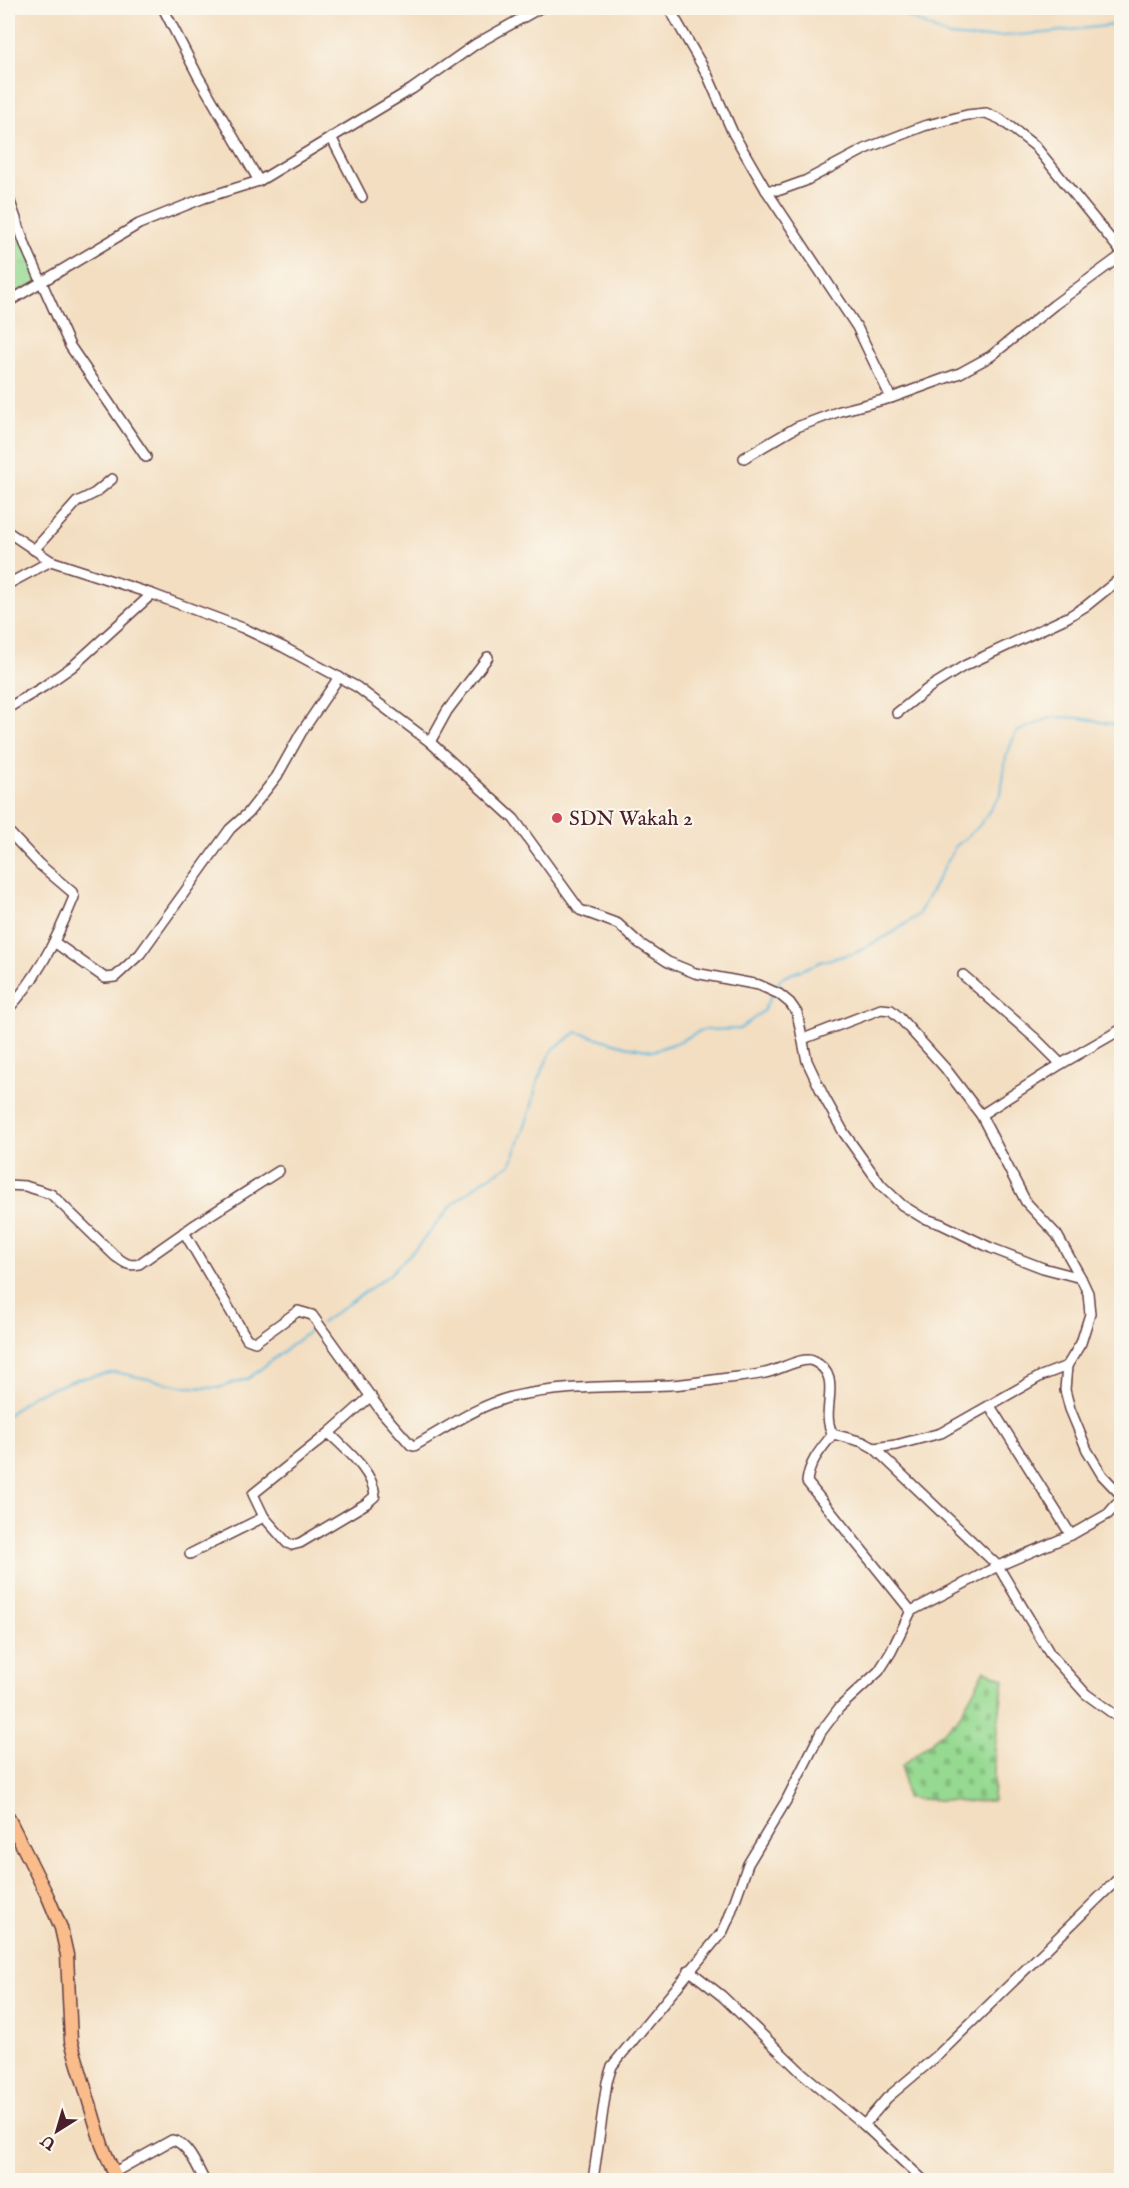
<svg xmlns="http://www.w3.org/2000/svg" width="1129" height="2188" font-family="'IM FELL English',serif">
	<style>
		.grass { fill: url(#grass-tufts); stroke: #707c5e; stroke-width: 1.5 }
		.cemetery { fill: url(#cemetery-stones); stroke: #707c5e; stroke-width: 1.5 }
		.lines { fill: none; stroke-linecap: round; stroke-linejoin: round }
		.stream { stroke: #61b9de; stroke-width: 2 }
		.minor-casing { stroke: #633c42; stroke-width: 12 }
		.major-casing { stroke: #633c42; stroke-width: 15 }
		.minor { stroke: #fff; stroke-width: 9 }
		.major { stroke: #f9bc8a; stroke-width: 12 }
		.poi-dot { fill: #d1495b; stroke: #fbf7ec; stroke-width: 2 }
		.labels { text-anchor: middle; stroke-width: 4.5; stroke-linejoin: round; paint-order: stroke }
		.poi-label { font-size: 21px; fill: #4a1f2b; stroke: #fbf7ec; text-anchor: start }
	</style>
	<defs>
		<pattern id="grass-tufts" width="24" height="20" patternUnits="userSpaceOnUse" patternTransform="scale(1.5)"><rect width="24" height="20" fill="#96da92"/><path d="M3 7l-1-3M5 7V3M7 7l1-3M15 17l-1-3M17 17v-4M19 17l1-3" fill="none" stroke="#83bb7e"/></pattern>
		<pattern id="cemetery-stones" width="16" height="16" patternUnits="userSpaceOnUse" patternTransform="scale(1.5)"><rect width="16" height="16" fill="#96da92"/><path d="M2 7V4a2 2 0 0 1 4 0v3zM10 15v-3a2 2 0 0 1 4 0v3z" fill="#83bb7e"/></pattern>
	</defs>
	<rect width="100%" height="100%" fill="#fbf7ec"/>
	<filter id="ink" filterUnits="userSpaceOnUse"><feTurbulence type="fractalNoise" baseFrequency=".0167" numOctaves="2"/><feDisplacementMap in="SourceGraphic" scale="12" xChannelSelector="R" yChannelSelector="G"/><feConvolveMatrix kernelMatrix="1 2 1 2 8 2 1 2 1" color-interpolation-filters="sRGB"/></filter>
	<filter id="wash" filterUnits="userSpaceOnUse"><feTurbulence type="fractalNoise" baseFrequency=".008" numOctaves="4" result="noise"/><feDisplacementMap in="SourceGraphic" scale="24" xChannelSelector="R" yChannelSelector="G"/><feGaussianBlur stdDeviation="1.35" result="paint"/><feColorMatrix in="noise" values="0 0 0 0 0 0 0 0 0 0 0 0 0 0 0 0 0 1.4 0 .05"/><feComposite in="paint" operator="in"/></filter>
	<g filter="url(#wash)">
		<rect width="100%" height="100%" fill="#f3dec1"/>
		<path class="grass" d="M8,188L40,282L8,297V278L10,276L8,271Z"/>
		<path class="cemetery" d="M985,1670L1004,1679L995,1748L993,1801L966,1802L906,1798L902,1766L957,1720Z"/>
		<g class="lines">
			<g class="stream">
				<path d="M894,8L902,14L948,36L975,38L1045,33L1122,24"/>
				<path d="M776,988L781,978L823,961L855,953L894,932L918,915L955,847L979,826L1001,794L1006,757L1016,732L1053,717L1081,718L1116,725L1122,723"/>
				<path d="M321,1323L389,1275L418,1246L451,1206L482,1181L511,1164L531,1109L538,1079L552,1050L577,1032L625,1046L653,1051L678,1042L702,1030L740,1029L763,1011L773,993"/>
				<path d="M8,1415L31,1396L77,1379L115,1372L186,1387L218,1388L249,1378L316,1326"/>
			</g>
		</g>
	</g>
	<g filter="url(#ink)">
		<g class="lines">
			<defs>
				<g id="minor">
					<path d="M163,8L198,76L259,181"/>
					<path d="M669,8L707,74L733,133L766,190L857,327L891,398"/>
					<path d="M331,137L362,197"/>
					<path d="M8,183L9,199L26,247L70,346L146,457"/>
					<path d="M766,190H780L805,181L867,148L924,126L967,115L986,113L1000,119L1035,146L1122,253"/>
					<path d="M8,302L139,224L204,198L259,181L412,89L476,44L540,8"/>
					<path d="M744,458L797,427L840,411L891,398L960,373L991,356L1054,305L1122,255"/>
					<path d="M8,532L51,561L152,594L243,628L283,647L357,687L430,742L514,819L580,910L618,924L639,943L668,962L695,973L759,985L779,994L790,1003L797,1013L807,1061L823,1095L844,1133L881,1185L902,1205L923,1218L941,1224L991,1248L1043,1268L1081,1278"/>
					<path d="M34,550L77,502L95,493L112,479"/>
					<path d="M8,584L51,561"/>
					<path d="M8,708L43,687L73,666L152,594"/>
					<path d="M897,713L930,687L964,666L1068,617L1086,606L1122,577"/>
					<path d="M430,742L447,711L488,657"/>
					<path d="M8,831L39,864L72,892L74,897C58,937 38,978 8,1009"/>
					<path d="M54,942L105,978L115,977L140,954L230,829L248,813L277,776L301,733L339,677"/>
					<path d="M963,975L1036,1039L1061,1064"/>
					<path d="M803,1039L881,1009L891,1010L899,1017L945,1068L981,1115L1026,1202L1057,1235L1081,1278L1088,1293L1090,1314L1081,1343L1067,1366L1065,1390L1070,1409L1087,1450L1102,1475L1122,1496"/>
					<path d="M981,1115L1061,1064L1122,1029"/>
					<path d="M8,1185L25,1186L51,1194L115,1256C124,1262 128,1267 139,1264L196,1224L279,1171"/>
					<path d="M184,1232L247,1339L255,1342L298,1311L312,1315L381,1411L411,1445L414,1446C445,1429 476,1406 511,1397C564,1385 617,1387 670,1385C693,1384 716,1379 738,1377C747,1376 756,1375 765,1373C778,1371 802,1356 813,1361C846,1376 818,1411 833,1434L863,1442L874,1448L998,1566L1050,1654L1086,1694L1122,1720"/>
					<path d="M990,1406L1071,1535"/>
					<path d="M329,1433C346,1450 373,1471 375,1496L367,1503L300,1543L292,1545L287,1543L264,1517L253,1494L329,1433L371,1396"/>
					<path d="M833,1434C821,1449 809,1462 807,1482L911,1611"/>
					<path d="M874,1448L896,1445L941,1433L1041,1376L1067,1366"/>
					<path d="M190,1554L264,1517"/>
					<path d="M689,1970L722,1996L801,2072L864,2125L887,2098L938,2055L1122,1875"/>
					<path d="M864,2125L923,2180"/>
					<path d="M113,2173L172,2140C187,2142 198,2168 204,2180"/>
					<path d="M593,2180L607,2082L612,2066L723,1931L728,1920L748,1864L786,1801L821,1732L839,1708L879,1671L891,1652L911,1611L998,1566L1071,1535L1108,1514L1122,1498"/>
				</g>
				<path id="major" d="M8,1817L48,1897L61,1928L67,1955L71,2041L102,2145L117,2180"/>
			</defs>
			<use href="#minor" class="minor-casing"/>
			<use href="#major" class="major-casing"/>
			<use href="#minor" class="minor"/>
			<use href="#major" class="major"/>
		</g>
	</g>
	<circle class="poi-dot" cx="557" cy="818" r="6"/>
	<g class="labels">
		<g class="poi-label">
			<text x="569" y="825">SDN Wakah 2</text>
		</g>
	</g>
	<rect width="1129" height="2188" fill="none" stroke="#fbf7ec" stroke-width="30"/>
	<g transform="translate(57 2131) rotate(217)" stroke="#fbf7ec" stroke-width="4.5" paint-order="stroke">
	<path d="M0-4.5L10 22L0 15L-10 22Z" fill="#4a1f2b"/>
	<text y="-9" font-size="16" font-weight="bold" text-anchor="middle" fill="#4a1f2b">U</text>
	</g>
</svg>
